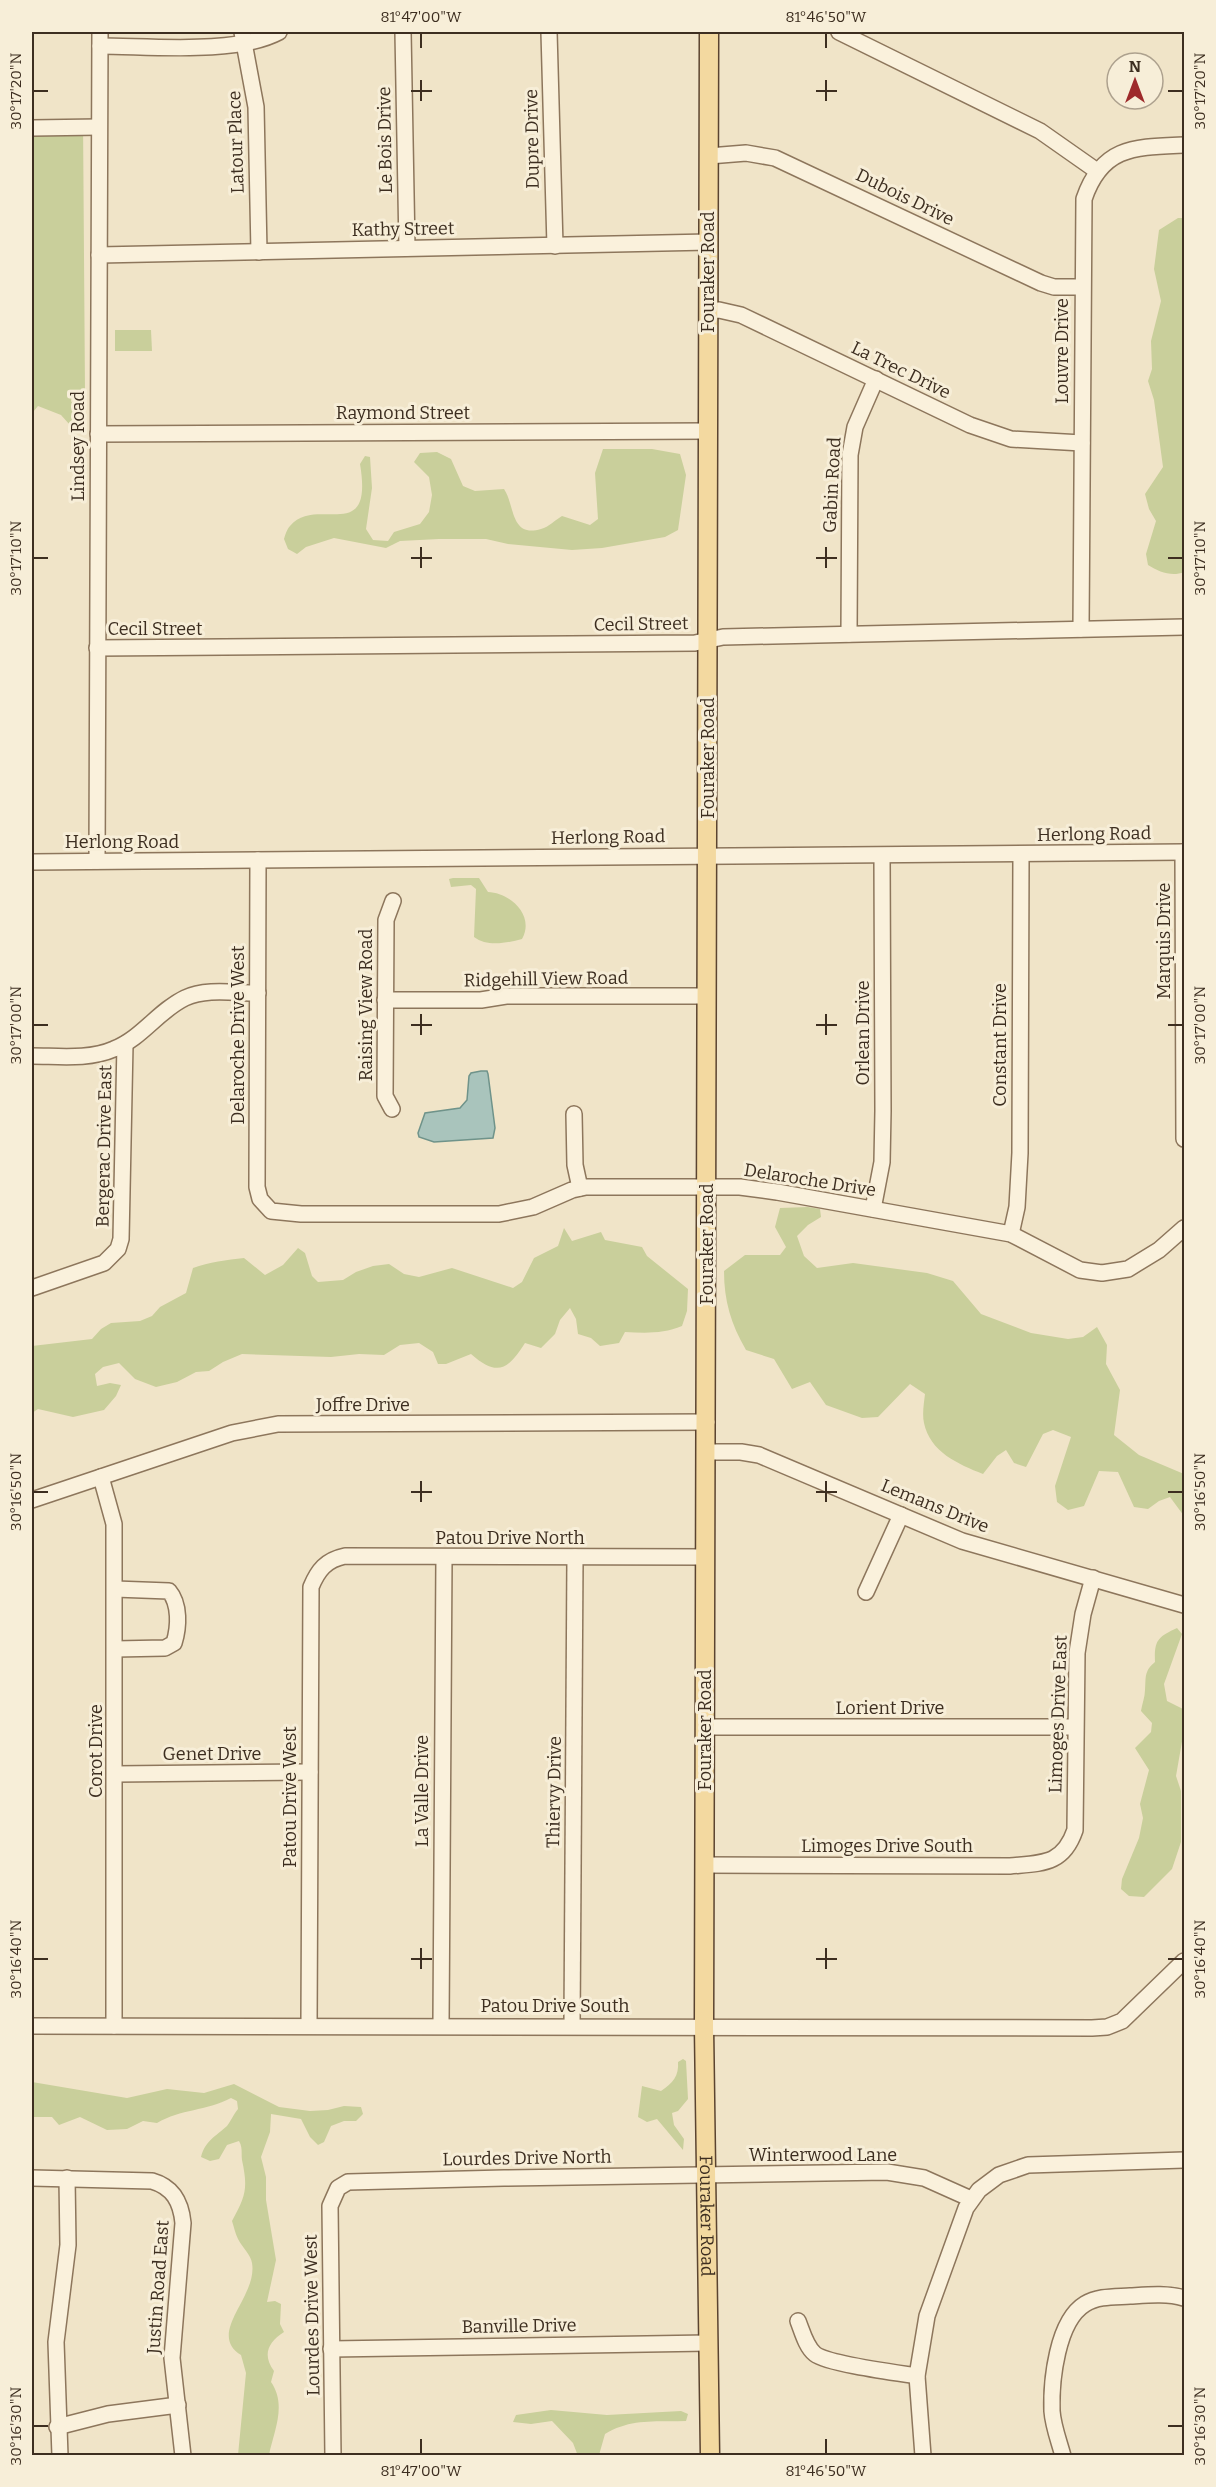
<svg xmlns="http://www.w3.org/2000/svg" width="1216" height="2487" font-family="Bitter,serif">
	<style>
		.green { fill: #c9cf9b }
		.water { fill: #a9c4bc; stroke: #6f938a; stroke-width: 1.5 }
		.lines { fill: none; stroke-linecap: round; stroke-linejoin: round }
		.minor-casing { stroke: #8d765c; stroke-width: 18 }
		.major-casing { stroke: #5b4430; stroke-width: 21 }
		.minor { stroke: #faf1dc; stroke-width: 15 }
		.major { stroke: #f3d9a0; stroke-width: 18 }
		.ticks { fill: none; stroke: #3d2e20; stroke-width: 2 }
		.labels { text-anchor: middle; stroke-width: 6; stroke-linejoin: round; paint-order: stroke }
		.street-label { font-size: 18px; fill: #3d2e20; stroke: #f7eed8 }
		.neatline { fill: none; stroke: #3d2e20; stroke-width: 2 }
		.ticks-label { font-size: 15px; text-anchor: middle; fill: #3d2e20 }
	</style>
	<rect width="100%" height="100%" fill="#f0e4c8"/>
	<g class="green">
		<path d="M32,119H83L85,393L72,394L71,401L77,411L76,427L70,425L61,415L38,406L33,412L32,421Z"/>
		<path d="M1178,218H1184V572C1172,577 1159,572 1148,565L1146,554L1156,521L1149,509L1145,494L1163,467L1154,400L1148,381L1152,369L1151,341L1161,301L1154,269L1159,230Z"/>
		<path d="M115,330H151L152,351H115Z"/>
		<path d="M603,449H652L680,454L686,475L678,530L665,537L602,548L572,550L508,544L486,539H439L400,541L386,548L334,538L306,547L297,554L288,549L284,539C285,535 287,529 290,526C316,494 374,547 360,464L365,456L370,457L372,488L366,529L373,540L388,541L394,532L420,524L429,512L432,495L429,477L414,462L420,453L437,452L451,459L463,486L475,491L504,489C515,505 510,538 541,529C549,527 555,520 562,516L590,525L598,519L595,473Z"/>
		<path d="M453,878H479L488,892C511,893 535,916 522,939C507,943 487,947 474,937L476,889L471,885L451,887L449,879Z"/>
		<path d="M808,1207L820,1209L821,1217L808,1225L797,1236L804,1256L817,1268L853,1263L927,1273L953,1281L981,1314L1031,1333L1068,1339L1083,1337L1097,1327L1107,1345L1106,1364L1120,1390L1114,1435L1139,1455L1184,1474V1516L1170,1497L1159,1501L1148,1509L1134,1507L1118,1472L1099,1471L1084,1506L1068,1510L1057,1502L1055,1486L1071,1437L1053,1430L1043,1434L1026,1467L1014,1463L1006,1450L997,1456L983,1474C958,1464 930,1452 924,1423C922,1414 924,1403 925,1394L910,1384L878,1417L862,1418L826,1405L810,1382L792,1389L774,1359L746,1350C731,1324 724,1301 724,1271L745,1255H780L786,1247L775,1227L780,1208Z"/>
		<path d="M564,1228L572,1241L601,1232L605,1240L642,1247L647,1256L688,1289L687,1311L682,1326C663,1334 645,1333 625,1332L619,1343L600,1346L591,1338L578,1334L576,1319L570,1308L560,1320L555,1334L541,1348L525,1343C508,1370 497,1377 471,1354L446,1364H438L433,1352L419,1343L400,1345L384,1355L359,1354L331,1357L242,1354L223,1362L209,1371L196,1372L177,1382L156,1387L135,1379L119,1363L103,1367L95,1374L97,1386L110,1383L121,1385L116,1396L104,1410L73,1417L38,1409L32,1413V1346L92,1339L101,1329L111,1323L140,1321L152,1316L160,1307L186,1293L193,1268C209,1262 227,1260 244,1258L265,1275L283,1265L298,1248L305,1253L312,1276L318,1282L343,1280L356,1272L373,1266L389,1264L404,1274L419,1277L452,1268L513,1288L522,1282L534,1258L558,1246Z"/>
		<path d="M1177,1628L1182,1634L1164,1684L1167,1701L1183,1709L1184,1713V1730L1176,1776L1181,1791V1842L1172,1869L1144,1897L1129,1896L1121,1889L1122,1879L1139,1838L1143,1818L1140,1804L1149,1770L1135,1748L1151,1732L1152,1723L1141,1711C1142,1704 1145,1697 1145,1690C1146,1677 1144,1671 1155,1662C1154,1640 1158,1637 1177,1628Z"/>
		<path d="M683,2059L686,2061L688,2099L678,2111L672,2113L674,2125L684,2139L683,2150L657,2119L647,2122L638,2117L642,2086L661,2091C673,2083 679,2076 678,2062Z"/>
		<path d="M32,2082L127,2098L167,2089L204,2093L234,2084L279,2107L310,2111L328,2110L344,2106L361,2107L363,2114L356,2121H344L331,2126L324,2142L318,2145L310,2137L301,2119L271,2114L270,2132L261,2157L266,2177V2200L276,2260L267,2302L275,2301L281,2304L280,2324L284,2332C268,2342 262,2355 274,2371L271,2382C287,2405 274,2431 269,2455H238L246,2373L241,2355C206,2333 258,2297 252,2263C251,2255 242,2247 238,2239C235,2233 234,2227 232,2221C246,2196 248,2188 242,2160C241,2153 243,2148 239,2141L227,2145L219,2159L210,2161L201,2157C205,2141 216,2136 227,2126C231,2121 233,2115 238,2109L237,2101L231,2098C206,2111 181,2109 157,2123L143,2121L127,2129L107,2130L80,2117L59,2125L52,2117H32Z"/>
		<path d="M551,2410L607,2415L681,2411L688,2414L686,2421C656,2422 631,2418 605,2434L599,2455L578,2456L573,2443L552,2421L531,2424L513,2422L516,2415Z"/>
	</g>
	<path class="water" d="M481,1071H487L488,1074L495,1128L493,1138L434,1142L419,1137L418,1133L425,1113L460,1108L467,1100L469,1076L471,1073Z"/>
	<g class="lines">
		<defs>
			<g id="minor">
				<path d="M242,32L256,107L259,252"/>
				<path d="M403,32L407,248"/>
				<path d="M549,32L555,246"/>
				<path d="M839,32L1040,131L1097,171"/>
				<path d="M100,46C149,46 236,55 279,32"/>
				<path d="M32,128L99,127"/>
				<path d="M709,156L746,153L775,158L1041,283L1054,287H1082"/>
				<path d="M99,255L709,242"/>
				<path d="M708,311L719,310L741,315L970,425L1011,439L1082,443"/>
				<path d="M98,434L708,431"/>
				<path d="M1081,629L1084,199C1102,146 1135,147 1184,145"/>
				<path d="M849,634L850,455L855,427L876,379"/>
				<path d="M97,648L695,643L723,637L1184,627"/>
				<path d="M1183,852L1184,1139"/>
				<path d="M258,860L257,1187L260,1199L271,1211L301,1214H499L533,1207L572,1190L586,1187H740L777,1192L1011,1234L1080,1270L1102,1273L1128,1269L1159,1250L1184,1228"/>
				<path d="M97,861L100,32"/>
				<path d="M32,862L1184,852"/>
				<path d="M385,1000H481L506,996H707"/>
				<path d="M32,1056C58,1056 89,1060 114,1049C142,1038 158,1011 185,998C206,988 234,993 258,993"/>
				<path d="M392,1109L385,1096L386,920L393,901"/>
				<path d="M574,1114L575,1165L580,1188"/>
				<path d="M873,1209L882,1162L883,1111L882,856"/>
				<path d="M1011,1234L1017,1207L1020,1153L1021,855"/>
				<path d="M32,1288L104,1263L118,1249L121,1239L125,1044"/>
				<path d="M707,1452H741L759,1455L962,1541L1184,1605"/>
				<path d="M101,1477L114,1524V2026"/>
				<path d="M32,1500L232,1433L278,1424L707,1422"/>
				<path d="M866,1592L901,1515"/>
				<path d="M115,1649L165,1648L174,1643C179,1627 180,1604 169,1591L115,1589"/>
				<path d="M705,1727H1075"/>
				<path d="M116,1774L310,1772"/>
				<path d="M705,1865L1010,1866C1042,1863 1063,1865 1075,1830L1077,1653L1083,1614L1093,1578"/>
				<path d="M441,2025L444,1557"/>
				<path d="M32,2026L1092,2028L1107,2027L1122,2021L1184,1961"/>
				<path d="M309,2026L311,1587C318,1570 326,1560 345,1556L706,1557"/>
				<path d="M572,2026L575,1557"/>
				<path d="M32,2178L152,2181C173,2187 181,2202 183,2223L172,2358L183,2456"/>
				<path d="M798,2321C802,2331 806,2347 815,2354C828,2364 898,2373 917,2376"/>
				<path d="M331,2349L708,2343"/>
				<path d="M57,2427L108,2414L178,2405"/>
				<path d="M60,2456L56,2342L68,2245L67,2178"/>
				<path d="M333,2456L330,2206L338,2188L348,2182L504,2178L887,2172L924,2178L971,2199"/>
				<path d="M923,2456L917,2376L927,2316L966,2208L979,2190L999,2175L1028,2165L1184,2160"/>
				<path d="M1063,2456C1059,2441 1053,2426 1052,2411C1051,2381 1057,2321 1085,2304C1098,2296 1114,2297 1130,2296C1147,2295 1167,2293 1184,2298"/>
			</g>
			<g id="major">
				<path id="s1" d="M709,32L704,2027L710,2456"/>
			</g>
		</defs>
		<use href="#minor" class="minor-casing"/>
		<use href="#major" class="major-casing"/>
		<use href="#minor" class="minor"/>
		<use href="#major" class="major"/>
	</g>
	<path class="ticks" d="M421,33V48M826,33V48M421,80V101M826,80V101M33,91H48M411,91H432M816,91H837M1168,91H1183M421,547V568M826,547V568M33,558H48M411,558H432M816,558H837M1168,558H1183M421,1014V1035M826,1014V1035M33,1025H48M411,1025H432M816,1025H837M1168,1025H1183M421,1481V1502M826,1481V1502M33,1492H48M411,1492H432M816,1492H837M1168,1492H1183M421,1948V1969M826,1948V1969M33,1959H48M411,1959H432M816,1959H837M1168,1959H1183M33,2426H48M1168,2426H1183M421,2439V2454M826,2439V2454"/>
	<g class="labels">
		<g class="street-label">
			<text transform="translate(532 139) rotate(-91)" y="6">Dupre Drive</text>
			<text transform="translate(385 140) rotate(-91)" y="6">Le Bois Drive</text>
			<text transform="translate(236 142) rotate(-92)" y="6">Latour Place</text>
			<text transform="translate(905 197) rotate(26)" y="6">Dubois Drive</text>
			<text transform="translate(403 229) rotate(-1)" y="6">Kathy Street</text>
			<text transform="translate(708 272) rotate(-90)" y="6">Fouraker Road</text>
			<text transform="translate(1062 351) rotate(-90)" y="6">Louvre Drive</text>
			<text transform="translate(901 370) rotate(26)" y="6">La Trec Drive</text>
			<text x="403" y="419">Raymond Street</text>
			<text transform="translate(78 446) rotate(-90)" y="6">Lindsey Road</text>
			<text transform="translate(832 485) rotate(-87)" y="6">Gabin Road</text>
			<text transform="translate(641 624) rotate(-1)" y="6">Cecil Street</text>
			<text x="155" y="635">Cecil Street</text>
			<text transform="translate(708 758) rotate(-90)" y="6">Fouraker Road</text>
			<text transform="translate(1094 834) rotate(-1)" y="6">Herlong Road</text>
			<text transform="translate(608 837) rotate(-1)" y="6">Herlong Road</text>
			<text x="122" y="848">Herlong Road</text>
			<text transform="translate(1164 941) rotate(-90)" y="6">Marquis Drive</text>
			<text transform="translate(546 979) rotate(-1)" y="6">Ridgehill View Road</text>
			<text transform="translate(366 1005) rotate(-90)" y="6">Raising View Road</text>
			<text transform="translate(863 1033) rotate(-90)" y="6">Orlean Drive</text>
			<text transform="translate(238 1035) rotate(-90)" y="6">Delaroche Drive West</text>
			<text transform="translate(1000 1045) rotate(-90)" y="6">Constant Drive</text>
			<text transform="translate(104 1146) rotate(-89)" y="6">Bergerac Drive East</text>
			<text transform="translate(810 1180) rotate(9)" y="6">Delaroche Drive</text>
			<text transform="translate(707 1244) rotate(-90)" y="6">Fouraker Road</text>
			<text x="363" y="1411">Joffre Drive</text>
			<text transform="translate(935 1506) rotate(22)" y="6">Lemans Drive</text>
			<text x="510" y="1544">Patou Drive North</text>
			<text x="890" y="1714">Lorient Drive</text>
			<text transform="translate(1058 1714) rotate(-88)" y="6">Limoges Drive East</text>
			<text transform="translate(705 1730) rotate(-90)" y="6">Fouraker Road</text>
			<text transform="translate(96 1751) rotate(-90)" y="6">Corot Drive</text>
			<text x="212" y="1760">Genet Drive</text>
			<text transform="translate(422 1791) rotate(-90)" y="6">La Valle Drive</text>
			<text transform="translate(554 1792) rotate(-89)" y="6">Thiervy Drive</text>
			<text transform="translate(290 1797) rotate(-90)" y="6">Patou Drive West</text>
			<text x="887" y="1852">Limoges Drive South</text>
			<text x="555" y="2012">Patou Drive South</text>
			<text x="823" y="2161">Winterwood Lane</text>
			<text transform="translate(527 2158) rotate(-1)" y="6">Lourdes Drive North</text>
			<text dy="6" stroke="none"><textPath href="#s1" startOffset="2184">Fouraker Road</textPath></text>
			<text transform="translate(158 2287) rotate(-86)" y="6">Justin Road East</text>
			<text transform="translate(312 2315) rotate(-91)" y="6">Lourdes Drive West</text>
			<text transform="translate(519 2326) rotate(-1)" y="6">Banville Drive</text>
		</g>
	</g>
	<rect width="1216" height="2487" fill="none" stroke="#f7eed8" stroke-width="66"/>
	<g transform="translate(1135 81)"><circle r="28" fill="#f7eed8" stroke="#ada18e" stroke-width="1.5"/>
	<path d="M0-4.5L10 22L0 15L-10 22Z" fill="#9e2a2b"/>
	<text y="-9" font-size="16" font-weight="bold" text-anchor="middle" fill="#3d2e20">N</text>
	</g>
	<rect x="33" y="33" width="1150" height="2421" class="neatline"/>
	<g class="ticks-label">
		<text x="421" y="22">81°47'00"W</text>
		<text x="826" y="22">81°46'50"W</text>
		<text transform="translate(16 91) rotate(-90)" y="5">30°17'20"N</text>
		<text transform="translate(1200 91) rotate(-90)" y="5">30°17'20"N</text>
		<text transform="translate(16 558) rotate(-90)" y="5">30°17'10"N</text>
		<text transform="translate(1200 558) rotate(-90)" y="5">30°17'10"N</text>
		<text transform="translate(16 1025) rotate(-90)" y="5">30°17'00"N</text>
		<text transform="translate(1200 1025) rotate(-90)" y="5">30°17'00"N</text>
		<text transform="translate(16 1492) rotate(-90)" y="5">30°16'50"N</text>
		<text transform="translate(1200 1492) rotate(-90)" y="5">30°16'50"N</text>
		<text transform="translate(16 1959) rotate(-90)" y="5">30°16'40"N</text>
		<text transform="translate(1200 1959) rotate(-90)" y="5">30°16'40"N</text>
		<text transform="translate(16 2426) rotate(-90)" y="5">30°16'30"N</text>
		<text transform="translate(1200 2426) rotate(-90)" y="5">30°16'30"N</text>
		<text x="421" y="2476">81°47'00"W</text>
		<text x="826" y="2476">81°46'50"W</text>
	</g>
</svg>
